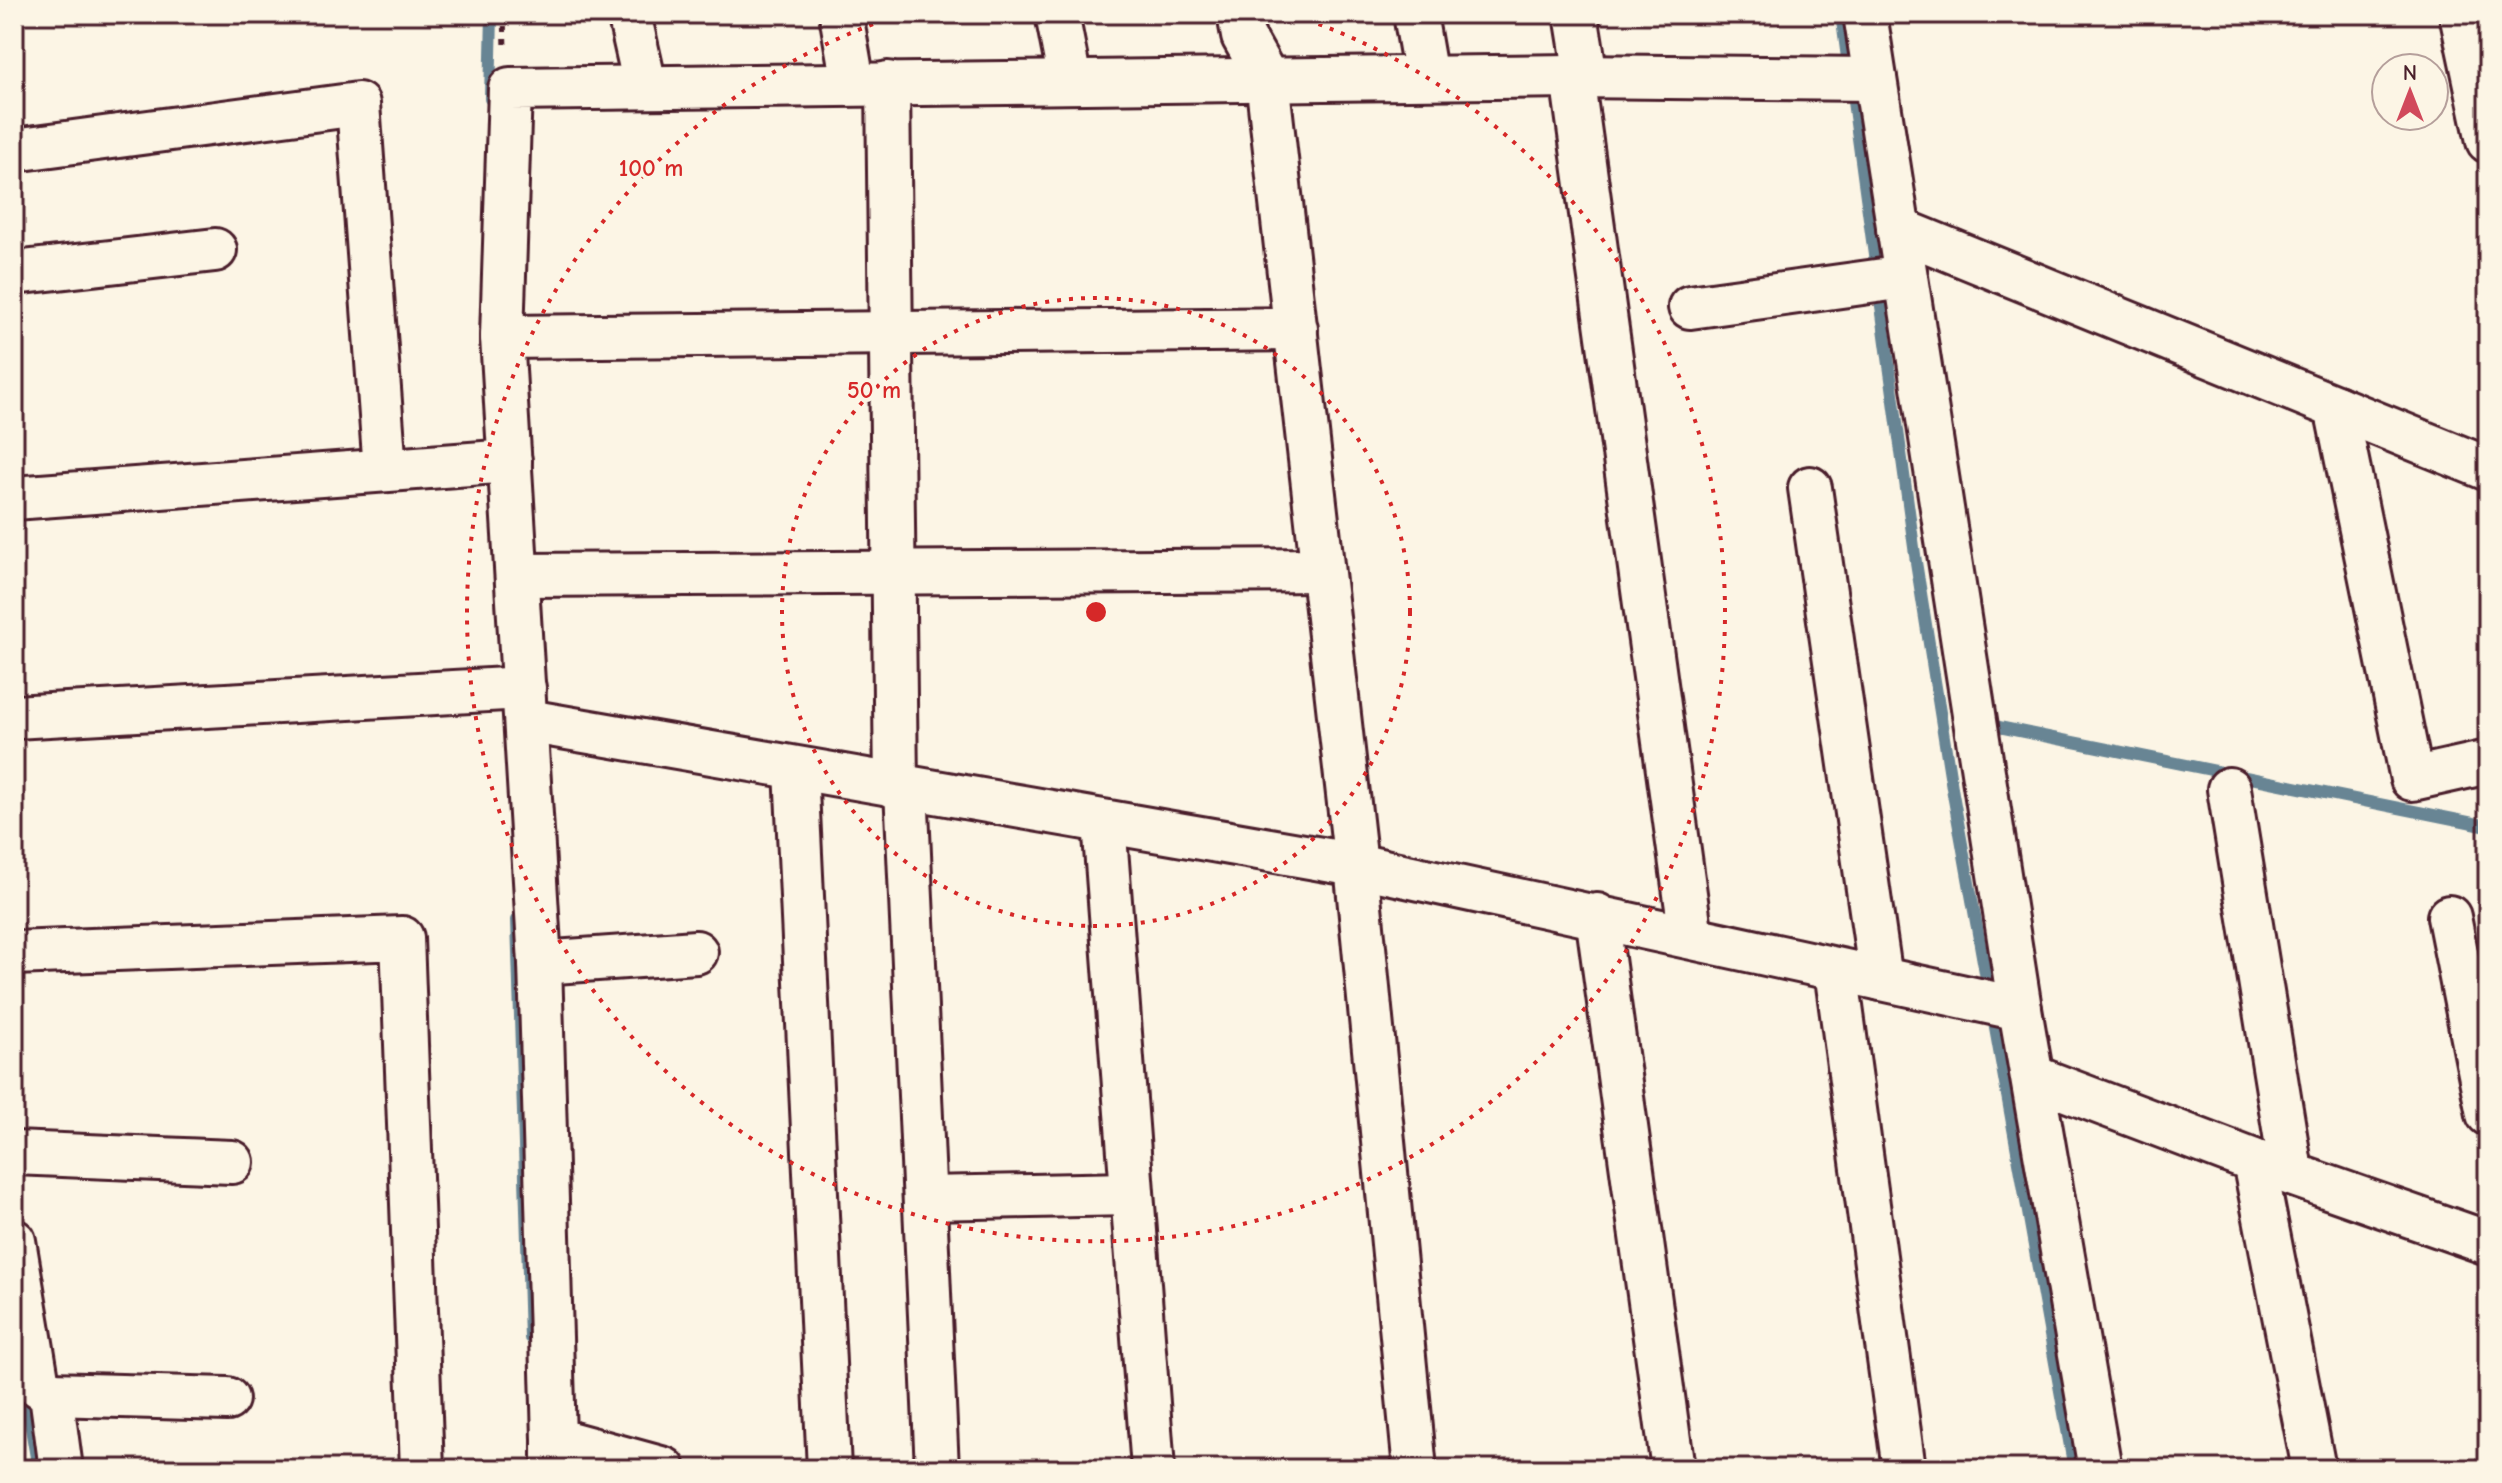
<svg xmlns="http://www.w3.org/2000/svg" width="2502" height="1483" font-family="'Comic Neue',sans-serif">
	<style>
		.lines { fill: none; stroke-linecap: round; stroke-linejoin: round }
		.stream { stroke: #688594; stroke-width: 12 }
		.minor-casing { stroke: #4a1f2b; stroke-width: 48 }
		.path { stroke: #4a1f2b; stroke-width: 5; stroke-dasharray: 6 6; stroke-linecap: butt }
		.minor { stroke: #fcf5e5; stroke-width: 42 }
		.ring { fill: none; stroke: #d62828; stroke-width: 4; stroke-dasharray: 4 8 }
		.centre { fill: #d62828; stroke: #fcf5e5; stroke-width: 4 }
		.ring-label { font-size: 24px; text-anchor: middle; font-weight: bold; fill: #d62828; stroke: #fcf5e5; stroke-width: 8; stroke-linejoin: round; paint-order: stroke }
	</style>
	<rect width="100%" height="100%" fill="#fcf5e5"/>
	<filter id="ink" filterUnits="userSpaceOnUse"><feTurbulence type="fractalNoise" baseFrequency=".0125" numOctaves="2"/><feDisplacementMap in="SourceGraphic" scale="16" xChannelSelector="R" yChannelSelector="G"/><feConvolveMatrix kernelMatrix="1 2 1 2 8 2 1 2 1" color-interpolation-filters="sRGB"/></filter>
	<g filter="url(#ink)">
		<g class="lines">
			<g class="stream">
				<path d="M1841,14L1916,562L1953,794L2074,1469"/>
				<path d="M490,99L492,14"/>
				<path d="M1994,726L2488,826"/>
				<path d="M517,920L530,1338"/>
				<path d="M24,1388L38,1469"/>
			</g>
			<defs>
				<g id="minor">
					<path d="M629,14L645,85"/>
					<path d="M841,14L853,83"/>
					<path d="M1057,14L1070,81"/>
					<path d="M1239,14L1243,36L1267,79L1356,865L1415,1469"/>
					<path d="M1415,14L1426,77"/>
					<path d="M1576,14L1586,76"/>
					<path d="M1865,14L2020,1009L2100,1469"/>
					<path d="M2461,14L2488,141"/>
					<path d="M1572,76L1691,937"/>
					<path d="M888,83L896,787"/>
					<path d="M14,150L358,104L385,470"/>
					<path d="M1898,229L2488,469"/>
					<path d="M14,273L215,250"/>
					<path d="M1690,307L1905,277"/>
					<path d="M502,337L1296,329"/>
					<path d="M2336,407L2412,779L2488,762"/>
					<path d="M1810,488L1881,979"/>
					<path d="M14,498L510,461"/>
					<path d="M517,575L1322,570"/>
					<path d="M14,717L524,688"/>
					<path d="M527,721L1356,865L2020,1009"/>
					<path d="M796,769L829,1469"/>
					<path d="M906,788L937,1469"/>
					<path d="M2229,789L2291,1171"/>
					<path d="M1104,822L1153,1469"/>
					<path d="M1597,915L1673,1469"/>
					<path d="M2449,917L2488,1114"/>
					<path d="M14,953L402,938L422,1469"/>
					<path d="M540,963L696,952"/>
					<path d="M1836,970L1904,1469"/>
					<path d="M2033,1077L2254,1161L2488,1243"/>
					<path d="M14,1153L232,1162"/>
					<path d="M2254,1161L2314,1469"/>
					<path d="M926,1198L1130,1194"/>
					<path d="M14,1241L38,1385L51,1394L61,1469"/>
					<path d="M51,1394L227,1399"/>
					<path d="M554,1439L540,963L502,337L510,89L1572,76L1875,79"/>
					<path d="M554,1469V1439L664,1469"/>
				</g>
			</defs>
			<use href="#minor" class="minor-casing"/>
			<path class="path" d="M504,14L505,49"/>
			<use href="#minor" class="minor"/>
		</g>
	</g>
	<g class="ring">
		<circle cx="1096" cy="612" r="314"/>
		<path d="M1296 16A629 629 0 1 1 896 16"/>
	</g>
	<circle cx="1096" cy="612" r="12" class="centre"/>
	<g class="ring-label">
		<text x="651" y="176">100 m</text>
		<text x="874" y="398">50 m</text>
	</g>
	<rect width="2502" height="1483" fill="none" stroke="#fcf5e5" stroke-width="48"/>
	<rect x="24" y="24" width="2454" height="1435" fill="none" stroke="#4a1f2b" stroke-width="3" filter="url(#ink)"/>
	<g transform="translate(2410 92)"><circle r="38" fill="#fcf5e5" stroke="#b59f9b" stroke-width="2"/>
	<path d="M0-6L14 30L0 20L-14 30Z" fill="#d1495b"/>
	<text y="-12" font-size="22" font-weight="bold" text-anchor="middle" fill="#4a1f2b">N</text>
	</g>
</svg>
